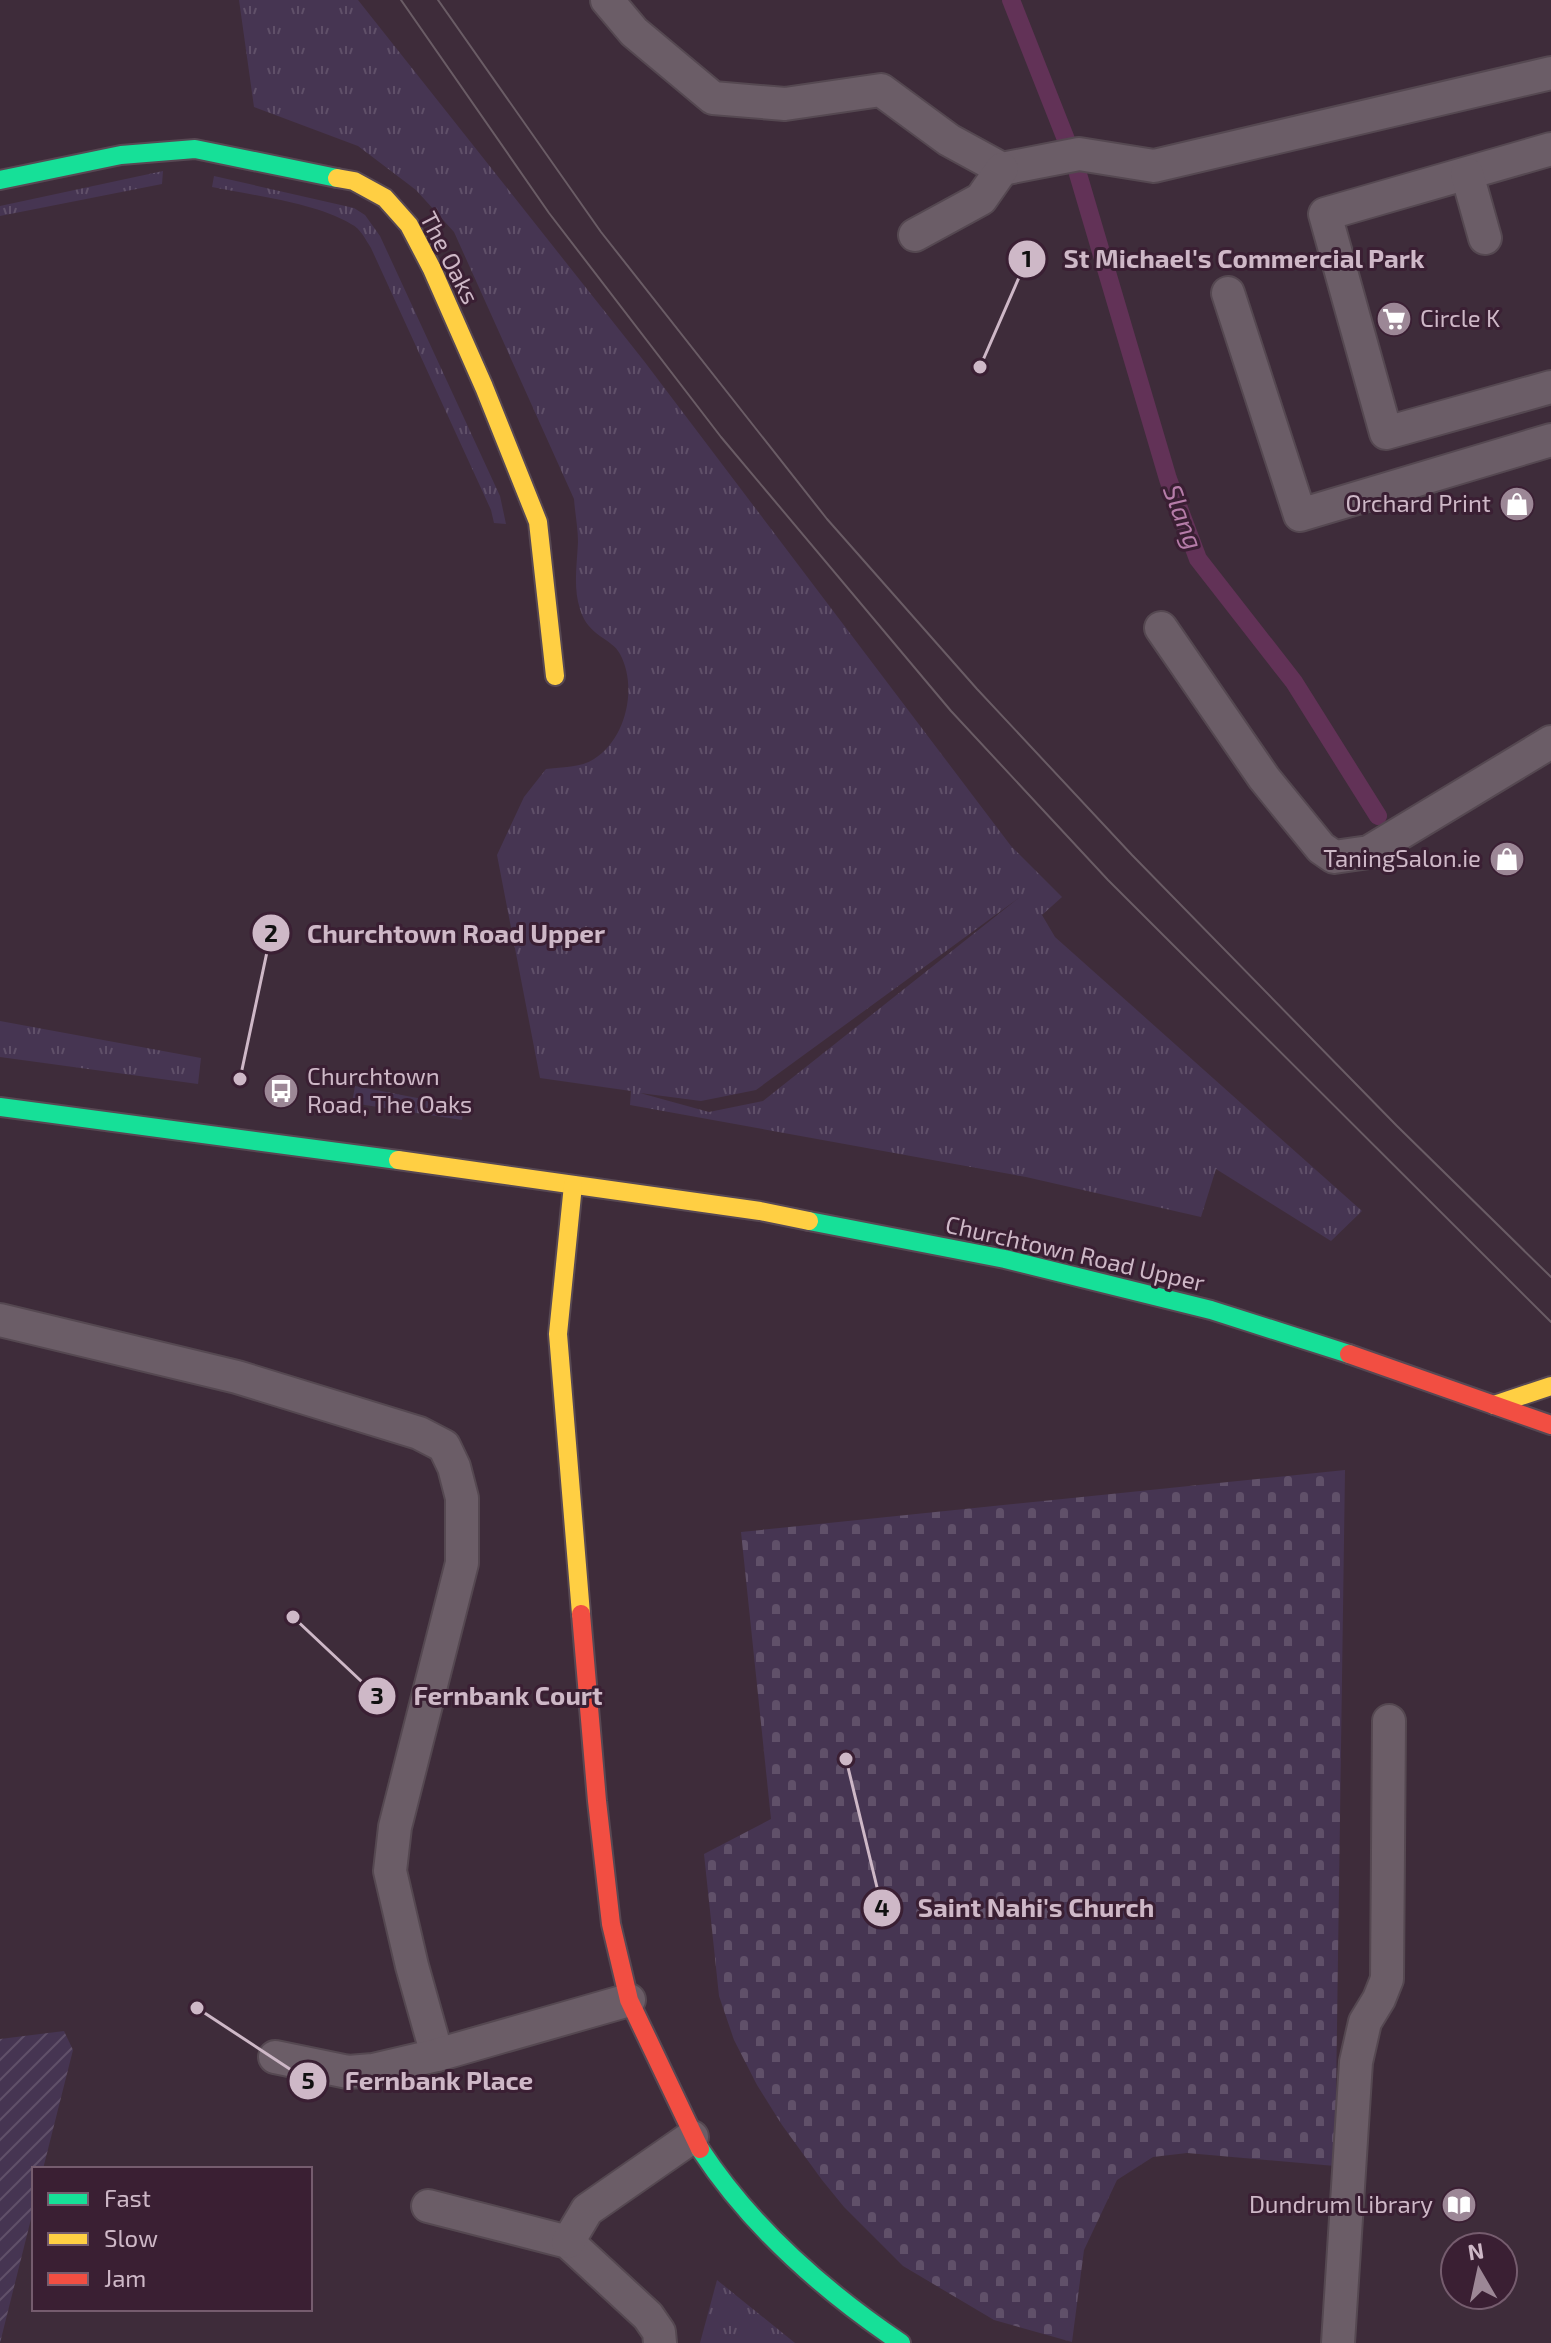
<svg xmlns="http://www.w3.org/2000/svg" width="1551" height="2343" font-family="'Exo 2',sans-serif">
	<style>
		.grass { fill: url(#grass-tufts); fill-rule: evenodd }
		.cemetery { fill: url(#cemetery-stones) }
		.garden { fill: url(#garden-furrows) }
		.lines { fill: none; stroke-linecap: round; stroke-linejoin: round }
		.stream { stroke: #623257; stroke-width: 18 }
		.lane-casing { stroke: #554851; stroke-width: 36 }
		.fast-casing { stroke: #574853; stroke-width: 22 }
		.slow-casing { stroke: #574853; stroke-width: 22 }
		.jam-casing { stroke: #574853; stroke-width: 22 }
		.lane { stroke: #6b5d67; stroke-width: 32 }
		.fast { stroke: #16e098; stroke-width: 18 }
		.slow { stroke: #ffcf43; stroke-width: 18 }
		.jam { stroke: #f24e42; stroke-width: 18 }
		.tram { stroke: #6a5c65; stroke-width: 2 }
		.labels { text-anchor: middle; stroke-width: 6; stroke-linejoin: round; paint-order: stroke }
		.street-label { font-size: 24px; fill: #ceb8c7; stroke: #3a1f33 }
		.poi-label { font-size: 24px; fill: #ceb8c7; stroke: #3a1f33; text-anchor: end }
		.water-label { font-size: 26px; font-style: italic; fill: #b67da9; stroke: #3a1f33 }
		.leader { fill: none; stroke: #ceb8c7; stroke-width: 3 }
		.callout-dot { fill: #ceb8c7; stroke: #3a1f33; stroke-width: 3 }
		.mark-label { font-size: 24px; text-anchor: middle; font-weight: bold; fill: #111 }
		.callout-label { font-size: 26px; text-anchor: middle; font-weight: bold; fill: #ceb8c7; stroke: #3a1f33; stroke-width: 6; stroke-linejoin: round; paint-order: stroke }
	</style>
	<defs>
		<pattern id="grass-tufts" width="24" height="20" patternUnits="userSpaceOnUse" patternTransform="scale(2)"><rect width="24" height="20" fill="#463552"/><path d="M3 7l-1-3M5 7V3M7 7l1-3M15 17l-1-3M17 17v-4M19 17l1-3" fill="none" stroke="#605069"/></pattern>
		<pattern id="cemetery-stones" width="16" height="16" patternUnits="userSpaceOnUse" patternTransform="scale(2)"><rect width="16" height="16" fill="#463552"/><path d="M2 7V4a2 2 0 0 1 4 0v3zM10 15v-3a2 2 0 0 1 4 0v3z" fill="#605069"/></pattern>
		<pattern id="garden-furrows" width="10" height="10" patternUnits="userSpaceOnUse" patternTransform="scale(2)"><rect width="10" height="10" fill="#463552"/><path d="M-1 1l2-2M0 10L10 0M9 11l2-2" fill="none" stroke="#605069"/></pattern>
	</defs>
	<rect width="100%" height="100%" fill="#3e2c3a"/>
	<g class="grass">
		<path d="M239,0H358L644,361L1011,846L1062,897L1042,915L1055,937L1362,1211L1331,1241L1216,1169L1201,1217L1026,1177L630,1105L631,1091L540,1078L497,855L524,797L546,769C561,767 580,768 594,759C626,739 638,687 620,654C612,638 588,637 580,609C573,587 577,565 578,542C578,528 575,513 574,499L454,232L416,190L358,146L254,107ZM1020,897L763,1101L709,1112L640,1093L701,1101L756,1090Z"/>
		<path d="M163,171L162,184L0,216V206Z"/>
		<path d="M214,176L354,208L365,215L380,236L500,496L506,524L494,523L491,510L371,248C365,239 361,229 351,224C313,202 255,196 212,187Z"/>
		<path d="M0,1021L201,1058L198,1084L0,1057Z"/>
		<path d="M355,1086L464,1107L462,1120L352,1103Z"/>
		<path d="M717,2280L795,2343H700Z"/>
	</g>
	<path class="cemetery" d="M1345,1470L1335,2166L1187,2153L1153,2157L1117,2180L1084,2250L1072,2342L994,2320L903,2266L844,2207L822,2180L782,2125L757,2085L734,2040L719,1996L704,1854L771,1819L741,1532Z"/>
	<path class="garden" d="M64,2031L73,2050L43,2169H34V2207L0,2343V2039Z"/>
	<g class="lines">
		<g class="stream">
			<path d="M1011,0L1067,142"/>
			<path d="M1078,174L1168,479L1198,559L1294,682L1378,816"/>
		</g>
		<defs>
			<g id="lane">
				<path d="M607,0L634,32L713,98L785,104L881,90L949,140L1002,169L1079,154L1154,166L1551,73"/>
				<path d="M1551,149L1325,214L1386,433L1551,387"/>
				<path d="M1467,174L1485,238"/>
				<path d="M915,235L981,199L1002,169"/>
				<path d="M1228,293L1300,515L1551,440"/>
				<path d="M1161,628L1264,778L1321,848L1334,857L1369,852L1551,742"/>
				<path d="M0,1320L237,1377L419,1433L444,1446L454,1467L462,1498V1563L395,1827L390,1871L412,1966L437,2055"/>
				<path d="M275,2057L348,2072L373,2070L437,2055L629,2000"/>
				<path d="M428,2206L568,2242L648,2316L659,2332L660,2343"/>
				<path d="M568,2242L587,2210L692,2137"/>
				<path d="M1338,2343L1356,2062L1365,2022L1379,1999L1387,1979L1389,1721"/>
			</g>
			<g id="fast">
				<path d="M0,180L121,155L195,149L337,178"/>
				<path d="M0,1107L398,1160"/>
				<path d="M809,1221L1005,1259L1211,1310L1349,1354"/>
				<path d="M700,2149C751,2227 824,2291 901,2343"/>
			</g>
			<g id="slow">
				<path d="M337,178L354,181L385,198L409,225L432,269L484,387L538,522L555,676"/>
				<path d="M398,1160L760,1211L809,1221"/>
				<path d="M573,1185L558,1334L581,1614"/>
				<path d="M1494,1405L1551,1386"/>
			</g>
			<g id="jam">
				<path d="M1349,1354L1551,1425"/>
				<path d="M581,1614L597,1801L611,1924L629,2000L700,2149"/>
			</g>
		</defs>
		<use href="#lane" class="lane-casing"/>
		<use href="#fast" class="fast-casing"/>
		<use href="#slow" class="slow-casing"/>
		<use href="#jam" class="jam-casing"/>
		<use href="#lane" class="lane"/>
		<use href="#fast" class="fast"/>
		<use href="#slow" class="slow"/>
		<use href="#jam" class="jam"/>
		<g class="tram">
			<path d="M401,0L549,213L721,437L951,711L1108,880L1551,1322"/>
			<path d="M438,0L601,232L827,519L977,689L1132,855L1397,1126L1551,1277"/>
		</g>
	</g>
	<defs>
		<symbol id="supermarket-disc" viewBox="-11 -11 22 22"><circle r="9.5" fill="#9c8796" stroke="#3a1f33"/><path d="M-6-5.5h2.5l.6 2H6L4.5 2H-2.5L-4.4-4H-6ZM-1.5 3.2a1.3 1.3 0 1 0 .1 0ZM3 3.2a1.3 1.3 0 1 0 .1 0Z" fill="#fff"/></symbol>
		<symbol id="shop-disc" viewBox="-11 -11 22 22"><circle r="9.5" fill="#9c8796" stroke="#3a1f33"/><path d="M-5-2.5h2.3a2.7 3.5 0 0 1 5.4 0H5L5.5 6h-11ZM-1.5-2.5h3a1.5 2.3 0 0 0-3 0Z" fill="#fff"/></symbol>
		<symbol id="bus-disc" viewBox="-11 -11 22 22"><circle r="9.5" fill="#9c8796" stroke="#3a1f33"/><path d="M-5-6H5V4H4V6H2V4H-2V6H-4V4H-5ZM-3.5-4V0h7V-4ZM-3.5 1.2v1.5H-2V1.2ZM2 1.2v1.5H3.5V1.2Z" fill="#fff"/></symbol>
		<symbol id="library-disc" viewBox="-11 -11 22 22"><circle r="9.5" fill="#9c8796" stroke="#3a1f33"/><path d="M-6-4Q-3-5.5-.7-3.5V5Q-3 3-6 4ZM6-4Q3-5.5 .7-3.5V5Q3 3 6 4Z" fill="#fff"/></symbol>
	</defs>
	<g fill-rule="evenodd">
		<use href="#supermarket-disc" x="1374" y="299" width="40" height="40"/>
		<use href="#shop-disc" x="1497" y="484" width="40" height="40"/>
		<use href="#shop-disc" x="1487" y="839" width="40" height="40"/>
		<use href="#bus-disc" x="261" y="1071" width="40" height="40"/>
		<use href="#library-disc" x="1439" y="2185" width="40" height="40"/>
	</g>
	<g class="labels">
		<g class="street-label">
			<text transform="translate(449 258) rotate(63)" y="8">The Oaks</text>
			<text transform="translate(1075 1254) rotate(13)" y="8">Churchtown Road Upper</text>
		</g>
		<g class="poi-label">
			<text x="1420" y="327" text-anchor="start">Circle K</text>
			<text x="1491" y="512">Orchard Print</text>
			<text x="1481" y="867">TaningSalon.ie</text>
			<text x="307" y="1085" text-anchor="start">Churchtown<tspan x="307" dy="28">Road, The Oaks</tspan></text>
			<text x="1433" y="2213">Dundrum Library</text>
		</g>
		<g class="water-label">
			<text transform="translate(1183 517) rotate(69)" y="9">Slang</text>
		</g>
	</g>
	<path class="leader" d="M980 367L1027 259M240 1079L271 933M293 1617L377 1696M846 1759L882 1908M197 2008L308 2081"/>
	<g class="callout-dot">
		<circle cx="980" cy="367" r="8"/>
		<circle cx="240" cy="1079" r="8"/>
		<circle cx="293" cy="1617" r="8"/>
		<circle cx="846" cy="1759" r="8"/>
		<circle cx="197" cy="2008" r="8"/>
		<circle cx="1027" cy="259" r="20"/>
		<circle cx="271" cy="933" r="20"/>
		<circle cx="377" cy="1696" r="20"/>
		<circle cx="882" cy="1908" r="20"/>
		<circle cx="308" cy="2081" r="20"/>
	</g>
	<g class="mark-label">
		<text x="1027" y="267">1</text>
		<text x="271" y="942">2</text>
		<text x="377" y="1704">3</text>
		<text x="882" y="1916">4</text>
		<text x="308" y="2089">5</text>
	</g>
	<g class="callout-label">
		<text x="1244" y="268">St Michael's Commercial Park</text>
		<text x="456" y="943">Churchtown Road Upper</text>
		<text x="508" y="1705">Fernbank Court</text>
		<text x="1036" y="1917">Saint Nahi's Church</text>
		<text x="439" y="2090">Fernbank Place</text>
	</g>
	<rect x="32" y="2167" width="280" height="144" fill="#3a1f33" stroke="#755c6e" stroke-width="2"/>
	<rect x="48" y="2193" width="40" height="12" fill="#16e098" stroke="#755c6e" stroke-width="2"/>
	<text x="104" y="2207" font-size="24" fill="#ceb8c7">Fast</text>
	<rect x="48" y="2233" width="40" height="12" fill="#ffcf43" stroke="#755c6e" stroke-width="2"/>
	<text x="104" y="2247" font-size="24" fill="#ceb8c7">Slow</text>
	<rect x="48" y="2273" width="40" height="12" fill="#f24e42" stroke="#755c6e" stroke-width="2"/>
	<text x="104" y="2287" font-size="24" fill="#ceb8c7">Jam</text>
	<g transform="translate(1479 2271) rotate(351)"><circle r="38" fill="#3a1f33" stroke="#755c6e" stroke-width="2"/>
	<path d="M0-6L14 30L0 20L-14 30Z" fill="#9c8796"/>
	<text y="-12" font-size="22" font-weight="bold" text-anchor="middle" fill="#ceb8c7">N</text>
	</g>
</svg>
